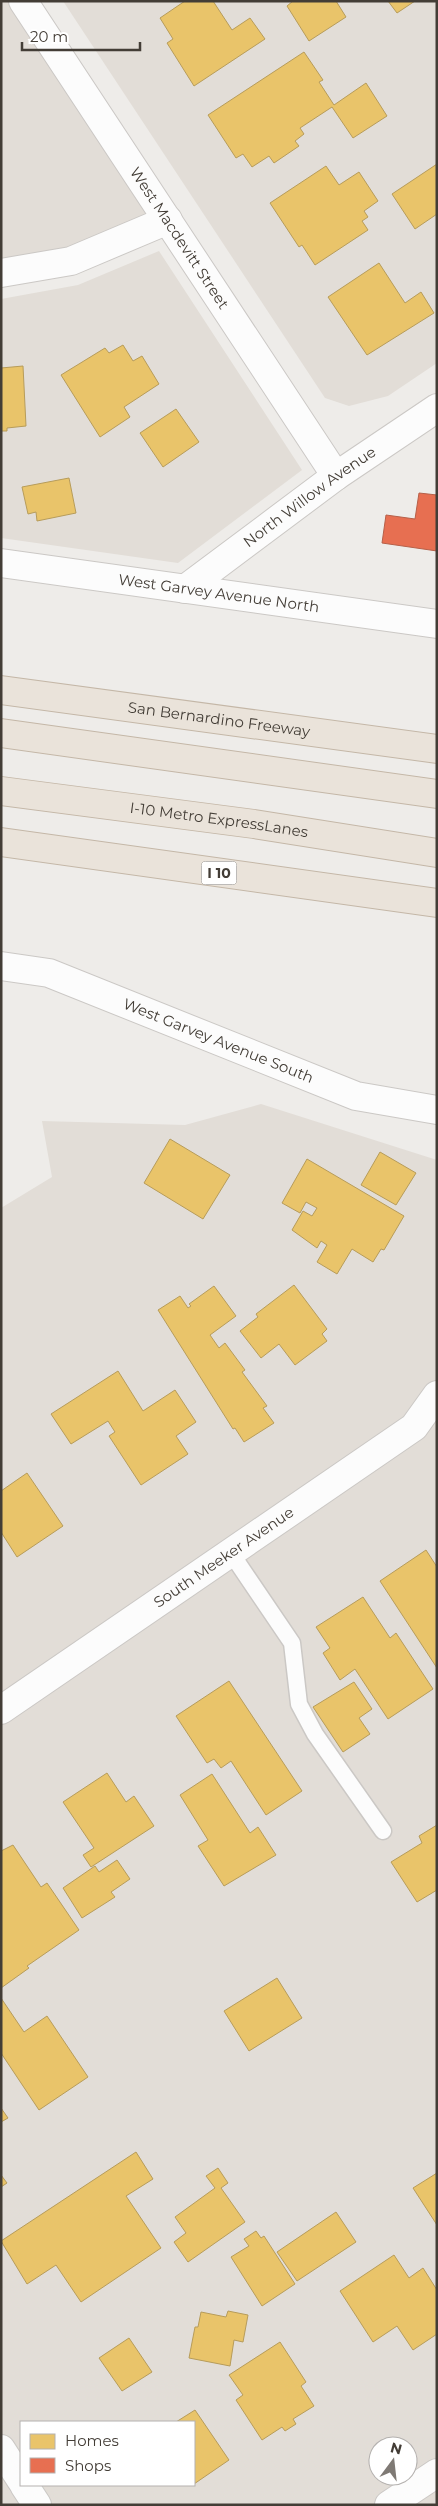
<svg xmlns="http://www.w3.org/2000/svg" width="438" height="2506" font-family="Montserrat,sans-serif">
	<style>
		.residential { fill: #e2ddd7; fill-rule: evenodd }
		.homes { fill: #e9c46a; stroke: #b79c5a }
		.shops { fill: #e76f51; stroke: #b66049 }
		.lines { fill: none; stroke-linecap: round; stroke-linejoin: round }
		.service-casing { stroke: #cbc8c5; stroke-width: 19 }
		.minor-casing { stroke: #cbc8c5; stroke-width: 30 }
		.tertiary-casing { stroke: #cbc8c5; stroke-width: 30 }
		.motorway-casing { stroke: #c4b7a7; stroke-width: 30 }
		.service { stroke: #fcfcfc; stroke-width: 16 }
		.minor { stroke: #fcfcfc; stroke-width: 28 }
		.tertiary { stroke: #fcfcfc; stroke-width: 28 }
		.motorway { stroke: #eae3da; stroke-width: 28 }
		.labels { text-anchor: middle; stroke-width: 5; stroke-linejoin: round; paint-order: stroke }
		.shield { fill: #fff; stroke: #7b7772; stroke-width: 1 }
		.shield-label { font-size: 14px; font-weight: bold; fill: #433d36 }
		.street-label { font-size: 15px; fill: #433d36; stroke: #fff }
	</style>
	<rect width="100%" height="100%" fill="#eeece9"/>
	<g class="residential">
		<path d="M1,1H23L168,220L1,273Z"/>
		<path d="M63,1H437V363L388,396L349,406L325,398Z"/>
		<path d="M159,251L302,470L178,563L1,538V299L78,285Z"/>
		<path d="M261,1104L437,1160V2505H1V1208L52,1177L42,1121L185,1125ZM21,2422H194V2485H21ZM378,2446H408V2476H378Z"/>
	</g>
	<g class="homes">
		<path d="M185,1H213L232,30L250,18L265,39L194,86L167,43L173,39L160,18Z"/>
		<path d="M293,1H336L346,17L309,41L287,6Z"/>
		<path d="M388,1H415L397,13Z"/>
		<path d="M304,52L323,80L319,82L334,105L366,83L387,116L353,138L332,107L300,128L304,134L295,141L299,146L274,163L269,156L252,167L243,154L236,158L208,115Z"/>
		<path d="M437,164V214L415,229L392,194Z"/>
		<path d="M326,166L339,185L359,172L378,201L364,211L368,217L362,221L368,230L315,265L302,245L299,247L270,203Z"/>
		<path d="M379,263L405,303L421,292L434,313L367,355L328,297Z"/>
		<path d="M123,345L133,361L142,356L159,384L124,407L130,417L100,437L61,375L105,348L109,353Z"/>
		<path d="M23,366L26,426L7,428V431H1V368Z"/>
		<path d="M176,409L199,442L163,467L140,433Z"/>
		<path d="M69,478L76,513L37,521L36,512L28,514L22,487Z"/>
		<path d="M170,1139L230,1175L203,1219L144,1183Z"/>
		<path d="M380,1152L416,1173L396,1205L361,1185Z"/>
		<path d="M307,1159L404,1216L384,1250L381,1249L373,1262L352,1249L337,1274L317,1262L327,1245L321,1241L317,1248L292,1230L303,1211L312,1216L317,1208L306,1202L300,1213L282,1203Z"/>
		<path d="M294,1285L327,1329L322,1334L327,1341L295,1365L279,1344L261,1358L240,1331L258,1317L256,1314Z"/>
		<path d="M214,1286L236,1316L210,1335L219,1348L225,1343L245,1370L242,1372L267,1406L263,1408L274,1423L244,1442L235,1428L233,1429L158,1310L180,1296L188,1308L191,1306L189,1304Z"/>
		<path d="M118,1371L143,1411L175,1390L196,1422L176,1436L188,1454L141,1485L109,1436L115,1432L108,1421L71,1444L51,1414Z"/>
		<path d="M27,1473L63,1526L17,1557L1,1532V1491Z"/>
		<path d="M426,1550L437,1567V1668L380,1581Z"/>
		<path d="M363,1597L390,1638L396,1633L433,1689L388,1719L355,1669L340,1680L323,1653L330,1648L316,1627Z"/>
		<path d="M229,1681L302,1791L266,1815L231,1761L221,1768L214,1759L207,1763L176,1716Z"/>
		<path d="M354,1682L372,1709L359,1718L370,1734L343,1752L313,1707Z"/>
		<path d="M107,1773L126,1802L134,1796L154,1826L91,1867L83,1855L94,1848L63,1802Z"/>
		<path d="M212,1774L250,1833L258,1827L276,1855L224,1886L198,1846L208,1840L180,1795Z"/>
		<path d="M437,1825V1890L417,1902L391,1862L422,1843L419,1836Z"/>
		<path d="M13,1845L41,1887L47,1883L79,1930L27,1966L29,1968L1,1988V1851Z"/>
		<path d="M117,1860L130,1879L111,1892L115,1897L82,1918L63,1888L95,1866L99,1872Z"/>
		<path d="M277,1978L302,2018L249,2051L224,2011Z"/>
		<path d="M1,1998L24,2032L47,2016L88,2077L39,2110L1,2053Z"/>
		<path d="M1,2108L8,2118L1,2122Z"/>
		<path d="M136,2152L153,2179L126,2196L161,2248L81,2302L56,2265L27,2284L1,2241Z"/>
		<path d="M218,2168L228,2183L221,2188L245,2222L188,2262L174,2242L186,2233L175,2217L215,2188L206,2176Z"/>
		<path d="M437,2173V2225L413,2188Z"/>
		<path d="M1,2175L7,2183L1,2187Z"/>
		<path d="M336,2212L356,2242L297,2281L277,2252Z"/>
		<path d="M256,2231L261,2238L264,2236L295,2284L262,2306L231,2257L249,2246L244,2239Z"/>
		<path d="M394,2255L409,2278L423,2268L437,2290V2334L413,2350L397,2326L373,2342L340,2291Z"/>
		<path d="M228,2311L248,2315L243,2342L234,2340L230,2366L189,2358L195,2327H198L201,2312L226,2317Z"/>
		<path d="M129,2338L152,2372L122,2391L99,2358Z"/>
		<path d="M280,2342L306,2382L301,2386L314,2406L293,2419L296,2424L285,2431L282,2427L262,2440L236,2400L243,2395L229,2375Z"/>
		<path d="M195,2410L229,2460L194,2484V2422H176Z"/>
	</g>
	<path class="shops" d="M419,493L437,495V551L382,543L386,515L415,519Z"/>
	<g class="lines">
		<defs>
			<path id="service" d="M231,1553L292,1643L299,1704L315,1734L383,1831"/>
			<g id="minor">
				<path id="s1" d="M23,1L336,476"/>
				<path d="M1,273L71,261L168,220"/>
				<path id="s2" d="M185,589L336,476L437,408"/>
				<path id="s3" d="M1,1710L414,1427L437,1395"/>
				<path d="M1,2449L21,2480"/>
				<path d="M24,2485L37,2505"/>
				<path d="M389,2505L437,2473"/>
			</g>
			<g id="tertiary">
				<path id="s4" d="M1,563L437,624"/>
				<path id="s5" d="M1,966L49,973L356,1096L437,1110"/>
			</g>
			<g id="motorway">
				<path id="s6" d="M1,690L437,749"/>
				<path d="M1,733L437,794"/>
				<path id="s7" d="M1,791L254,824L437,853"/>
				<path d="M1,842L437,903"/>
			</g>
		</defs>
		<use href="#service" class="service-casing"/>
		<use href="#minor" class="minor-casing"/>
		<use href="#tertiary" class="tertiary-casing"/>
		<use href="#motorway" class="motorway-casing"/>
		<use href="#service" class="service"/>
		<use href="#minor" class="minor"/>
		<use href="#tertiary" class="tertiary"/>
		<use href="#motorway" class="motorway"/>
	</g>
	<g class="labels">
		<rect class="shield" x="201.5" y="861.5" width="35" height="23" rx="4"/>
		<g class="shield-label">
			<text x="219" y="878">I 10</text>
		</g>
		<g class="street-label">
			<text dy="5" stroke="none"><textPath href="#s1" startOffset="284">West Macdevitt Street</textPath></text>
			<text dy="5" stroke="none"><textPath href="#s2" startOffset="155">North Willow Avenue</textPath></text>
			<text dy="5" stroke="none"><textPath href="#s4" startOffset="220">West Garvey Avenue North</textPath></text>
			<text dy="5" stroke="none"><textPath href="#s6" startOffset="220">San Bernardino Freeway</textPath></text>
			<text dy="5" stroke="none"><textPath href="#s7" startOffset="220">I-10 Metro ExpressLanes</textPath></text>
			<text dy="5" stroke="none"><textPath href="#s5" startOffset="231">West Garvey Avenue South</textPath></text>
			<text dy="5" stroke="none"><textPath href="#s3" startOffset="270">South Meeker Avenue</textPath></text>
		</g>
	</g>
	<rect width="438" height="2506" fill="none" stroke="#433d36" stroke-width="5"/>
	<rect x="20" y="2421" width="175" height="65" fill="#ffffff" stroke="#b4b1af"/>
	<rect x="30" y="2434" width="25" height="15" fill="#e9c46a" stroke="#b4b1af"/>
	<text x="65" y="2446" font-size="15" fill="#433d36">Homes</text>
	<rect x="30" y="2458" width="25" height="15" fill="#e76f51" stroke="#b4b1af"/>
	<text x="65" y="2471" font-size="15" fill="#433d36">Shops</text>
	<g transform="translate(393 2461) rotate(15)"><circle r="24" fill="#ffffff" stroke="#b4b1af"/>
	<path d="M0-4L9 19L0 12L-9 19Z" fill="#7f7a75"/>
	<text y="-8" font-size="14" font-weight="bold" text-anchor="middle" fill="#433d36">N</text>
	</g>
	<path d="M22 42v8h118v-8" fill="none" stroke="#433d36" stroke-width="2.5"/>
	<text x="30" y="42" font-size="15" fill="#433d36" stroke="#ffffff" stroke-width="4" paint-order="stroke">20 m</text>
</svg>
